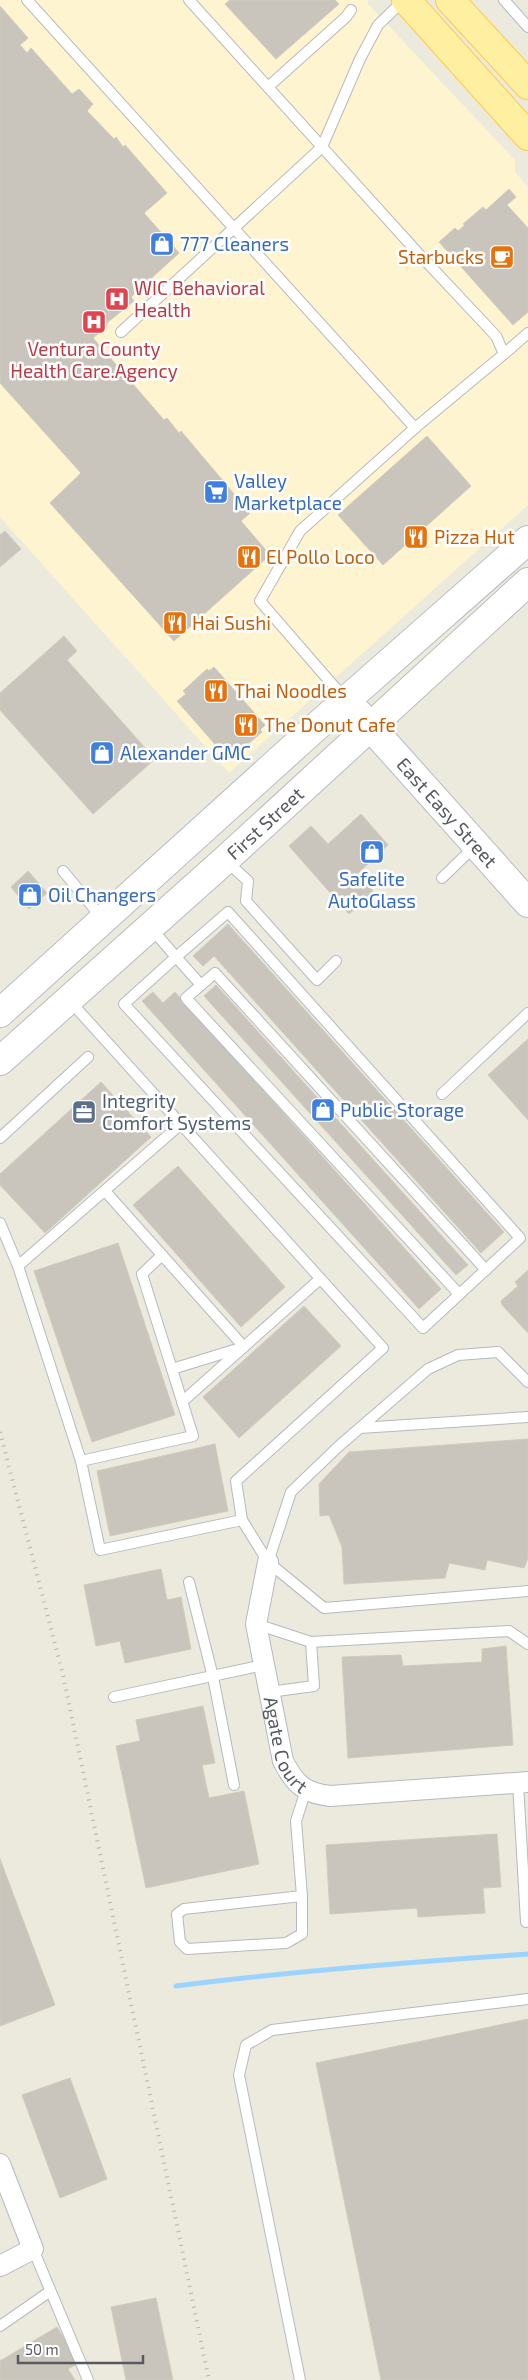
<svg xmlns="http://www.w3.org/2000/svg" width="528" height="2380" font-family="'Exo 2',sans-serif">
	<style>
		.commercial { fill: #fff4d0 }
		.lines { fill: none; stroke-linecap: round; stroke-linejoin: round }
		.stream { stroke: #9bd4ff; stroke-width: 5 }
		.building { fill: #c9c5bd; stroke: #d1cbbc }
		.lane-casing { stroke: #b6b9bf; stroke-width: 12 }
		.street-casing { stroke: #b6b9bf; stroke-width: 22 }
		.secondary-casing { stroke: #b7bbc2; stroke-width: 30 }
		.primary-casing { stroke: #ffca44; stroke-width: 30 }
		.lane { stroke: #fff; stroke-width: 10 }
		.street { stroke: #fff; stroke-width: 20 }
		.secondary { stroke: #fff; stroke-width: 28 }
		.primary { stroke: #ffefa0; stroke-width: 28 }
		.rail { stroke: #b2b3b4; stroke-width: 4; stroke-dasharray: 1 6; stroke-linecap: butt }
		.labels { text-anchor: middle; stroke-width: 5; stroke-linejoin: round; paint-order: stroke }
		.shop-label { font-size: 19px; fill: #366cbe; stroke: #fff; text-anchor: start }
		.food-label { font-size: 19px; fill: #c56008; stroke: #fff; text-anchor: start }
		.health-label { font-size: 19px; fill: #be3a42; stroke: #fff; text-anchor: start }
		.street-label { font-size: 19px; fill: #575b61; stroke: #fff }
		.service-label { font-size: 19px; fill: #4e5e75; stroke: #fff; text-anchor: start }
	</style>
	<rect width="100%" height="100%" fill="#ece9dd"/>
	<path class="commercial" d="M0,0H368V4L515,160V172L528,187V505L229,773L0,517Z"/>
	<g class="lines">
		<path class="stream" d="M176,1986C293,1971 410,1962 528,1954"/>
	</g>
	<g class="building">
		<path d="M230,0H335L339,4L276,59L225,4Z"/>
		<path d="M0,6L28,38L20,45L27,53L31,48L72,94L79,89L93,104L87,111L114,139L116,137L123,147L125,145L167,193L144,213L179,253L131,297L134,301L108,322L106,327L93,338L164,420L167,418L179,433L181,431L250,513L241,521L270,555L174,641L50,503L81,473L0,383Z"/>
		<path d="M509,189L516,197L507,205L528,228V312L513,325L439,242L455,228L458,231L465,225L463,224L483,207L486,210Z"/>
		<path d="M427,436L471,486L383,565L338,515Z"/>
		<path d="M5,531L21,549L0,567V535Z"/>
		<path d="M64,636L77,651L67,660L155,759L93,814L0,710V693Z"/>
		<path d="M214,667L265,725L260,730L262,732L239,752L238,750L228,759L177,701L186,694L183,691L207,669L209,671Z"/>
		<path d="M361,814L388,845L356,875L374,892L349,914L289,846L311,826L328,844Z"/>
		<path d="M28,871L47,893L29,909L11,887Z"/>
		<path d="M228,924L504,1232L481,1253L214,956L203,966L193,956Z"/>
		<path d="M216,985L468,1265L456,1275L204,996Z"/>
		<path d="M153,992L163,1003L175,992L441,1289L419,1309L142,1001Z"/>
		<path d="M528,1039V1120L488,1075Z"/>
		<path d="M101,1082L151,1137L45,1233L0,1185V1174Z"/>
		<path d="M178,1166L285,1287L241,1327L133,1205Z"/>
		<path d="M118,1243L175,1415L92,1442L34,1271Z"/>
		<path d="M528,1270V1333L502,1305L501,1301L518,1286L515,1282Z"/>
		<path d="M304,1306L341,1346L239,1438L203,1397Z"/>
		<path d="M528,1439V1558L524,1568L487,1560L485,1570L449,1563L445,1578L344,1584L342,1547L329,1515L320,1516L319,1484L349,1452Z"/>
		<path d="M215,1444L228,1511L110,1536L97,1471Z"/>
		<path d="M161,1569L167,1600L181,1597L191,1649L125,1663L120,1641L96,1646L84,1585Z"/>
		<path d="M506,1646L513,1745L348,1758L342,1657L401,1655L403,1666L482,1662V1649Z"/>
		<path d="M203,1706L215,1763L202,1765L209,1798L244,1791L259,1864L146,1888L116,1746L140,1741L136,1720Z"/>
		<path d="M497,1834L501,1887L483,1888L485,1913L418,1917L417,1908L330,1914L326,1845Z"/>
		<path d="M0,1859L55,2005L0,2026Z"/>
		<path d="M528,2019V2380H381L316,2063Z"/>
		<path d="M70,2078L107,2179L60,2198L22,2095Z"/>
		<path d="M156,2298L173,2380H126L111,2307Z"/>
		<path d="M57,2327L79,2363L68,2369L75,2380H0V2361Z"/>
	</g>
	<g class="lines">
		<defs>
			<g id="lane">
				<path d="M27,0L415,428"/>
				<path d="M189,0L419,254L496,336L504,354L528,333"/>
				<path d="M504,0L528,27"/>
				<path d="M268,87L346,17L351,10"/>
				<path d="M121,332L322,147L360,59L378,25L404,0"/>
				<path d="M345,699L260,601L300,531L415,428L504,354"/>
				<path d="M225,860L248,881L246,901L317,980L336,961"/>
				<path d="M63,871L102,918"/>
				<path d="M442,878L475,846"/>
				<path d="M151,928L176,957L124,1004L423,1328L520,1238L228,912L176,957L201,985"/>
				<path d="M69,1000L383,1348L236,1481L242,1520L100,1550L81,1461L18,1266L181,1124"/>
				<path d="M442,1094L528,1013"/>
				<path d="M0,1138L88,1057"/>
				<path d="M105,1191L244,1347L172,1369"/>
				<path d="M0,1223L18,1266"/>
				<path d="M459,1294L186,998L215,973L486,1270"/>
				<path d="M182,1402L320,1279"/>
				<path d="M360,1428L528,1417"/>
				<path d="M81,1461L193,1436L142,1274L162,1255"/>
				<path d="M242,1520L268,1562L324,1608L528,1591"/>
				<path d="M268,1562L291,1492L339,1446L428,1369L458,1355L498,1352L528,1382"/>
				<path d="M189,1582L213,1677L234,1785"/>
				<path d="M256,1624L311,1642"/>
				<path d="M269,1692L314,1686L311,1642L509,1631L528,1644"/>
				<path d="M114,1697L264,1665"/>
				<path d="M518,1783L526,1922"/>
				<path d="M302,1896V1934L286,1943L187,1949L180,1942L177,1914L184,1909L302,1896L296,1821L306,1790"/>
				<path d="M33,2249L88,2380"/>
				<path d="M0,2326L49,2292"/>
				<path d="M300,2380L239,2075L246,2045L272,2030L528,1999"/>
			</g>
			<g id="street">
				<path id="s1" d="M268,1562L256,1624L283,1761C295,1784 304,1793 330,1796L528,1782"/>
				<path d="M0,2164L33,2249L0,2266"/>
			</g>
			<g id="secondary">
				<path id="s2" d="M359,714L528,903"/>
				<path d="M0,1013L316,727L528,540"/>
				<path id="s3" d="M0,1061L225,860L528,582"/>
			</g>
			<g id="primary">
				<path d="M406,0L528,136"/>
				<path d="M450,0L528,85"/>
			</g>
		</defs>
		<use href="#lane" class="lane-casing"/>
		<use href="#street" class="street-casing"/>
		<use href="#secondary" class="secondary-casing"/>
		<use href="#primary" class="primary-casing"/>
		<use href="#lane" class="lane"/>
		<use href="#street" class="street"/>
		<use href="#secondary" class="secondary"/>
		<use href="#primary" class="primary"/>
		<path class="rail" d="M0,1432L63,1675L209,2380"/>
	</g>
	<defs>
		<symbol id="shop-square" viewBox="-11 -11 22 22"><rect x="-9" y="-9" width="18" height="18" rx="4" fill="#3f7fe0" stroke="#fff"/><path d="M-5-2.5h2.3a2.7 3.5 0 0 1 5.4 0H5L5.5 6h-11ZM-1.5-2.5h3a1.5 2.3 0 0 0-3 0Z" fill="#fff"/></symbol>
		<symbol id="cafe-square" viewBox="-11 -11 22 22"><rect x="-9" y="-9" width="18" height="18" rx="4" fill="#e8710a" stroke="#fff"/><path d="M-5.5-4.5H6V0H3Q3 3.5 0 3.5H-2.5Q-5.5 3.5-5.5 0ZM3-3.2v2h1.7v-2ZM-6 4.5H4V6H-6Z" fill="#fff"/></symbol>
		<symbol id="hospital-square" viewBox="-11 -11 22 22"><rect x="-9" y="-9" width="18" height="18" rx="4" fill="#e0444e" stroke="#fff"/><path d="M-5-5h3v3.5h4V-5h3V5h-3V1.5h-4V5h-3Z" fill="#fff"/></symbol>
		<symbol id="supermarket-square" viewBox="-11 -11 22 22"><rect x="-9" y="-9" width="18" height="18" rx="4" fill="#3f7fe0" stroke="#fff"/><path d="M-6-5.5h2.5l.6 2H6L4.5 2H-2.5L-4.4-4H-6ZM-1.5 3.2a1.3 1.3 0 1 0 .1 0ZM3 3.2a1.3 1.3 0 1 0 .1 0Z" fill="#fff"/></symbol>
		<symbol id="restaurant-square" viewBox="-11 -11 22 22"><rect x="-9" y="-9" width="18" height="18" rx="4" fill="#e8710a" stroke="#fff"/><path d="M-5-6h1v4h1v-4h1v4h1v-4h1v5L-1.5 .5V6h-2V.5L-5-1ZM5-6V6H3V1.5H1.5Q1.5-4 5-6Z" fill="#fff"/></symbol>
		<symbol id="office-square" viewBox="-11 -11 22 22"><rect x="-9" y="-9" width="18" height="18" rx="4" fill="#5c6f8a" stroke="#fff"/><path d="M-6-3h4V-5.5h4V-3h4V5H-6ZM-1-4.5V-3h2v-1.5ZM-6 0V1H6V0Z" fill="#fff"/></symbol>
	</defs>
	<g fill-rule="evenodd">
		<use href="#shop-square" x="148" y="230" width="28" height="28"/>
		<use href="#cafe-square" x="488" y="243" width="28" height="28"/>
		<use href="#hospital-square" x="103" y="285" width="28" height="28"/>
		<use href="#hospital-square" x="80" y="308" width="28" height="28"/>
		<use href="#supermarket-square" x="202" y="478" width="28" height="28"/>
		<use href="#restaurant-square" x="402" y="523" width="28" height="28"/>
		<use href="#restaurant-square" x="235" y="543" width="28" height="28"/>
		<use href="#restaurant-square" x="161" y="609" width="28" height="28"/>
		<use href="#restaurant-square" x="202" y="677" width="28" height="28"/>
		<use href="#restaurant-square" x="232" y="711" width="28" height="28"/>
		<use href="#shop-square" x="88" y="739" width="28" height="28"/>
		<use href="#shop-square" x="358" y="838" width="28" height="28"/>
		<use href="#shop-square" x="16" y="881" width="28" height="28"/>
		<use href="#shop-square" x="309" y="1096" width="28" height="28"/>
		<use href="#office-square" x="70" y="1098" width="28" height="28"/>
	</g>
	<g class="labels">
		<g class="shop-label">
			<text x="180" y="251">777 Cleaners</text>
			<text x="234" y="488">Valley<tspan x="234" dy="22">Marketplace</tspan></text>
			<text x="120" y="760">Alexander GMC</text>
			<text x="372" y="886" text-anchor="middle">Safelite<tspan x="372" dy="22">AutoGlass</tspan></text>
			<text x="48" y="902">Oil Changers</text>
			<text x="340" y="1117">Public Storage</text>
		</g>
		<g class="food-label">
			<text x="484" y="264" text-anchor="end">Starbucks</text>
			<text x="434" y="544">Pizza Hut</text>
			<text x="266" y="564">El Pollo Loco</text>
			<text x="192" y="630">Hai Sushi</text>
			<text x="234" y="698">Thai Noodles</text>
			<text x="264" y="732">The Donut Cafe</text>
		</g>
		<g class="health-label">
			<text x="134" y="295">WIC Behavioral<tspan x="134" dy="22">Health</tspan></text>
			<text x="94" y="356" text-anchor="middle">Ventura County<tspan x="94" dy="22">Health Care.Agency</tspan></text>
		</g>
		<g class="street-label">
			<text dy="7" stroke="none"><textPath href="#s2" startOffset="132">East Easy Street</textPath></text>
			<text dy="7" stroke="none"><textPath href="#s3" startOffset="356">First Street</textPath></text>
			<text dy="7" stroke="none"><textPath href="#s1" startOffset="188">Agate Court</textPath></text>
		</g>
		<g class="service-label">
			<text x="102" y="1108">Integrity<tspan x="102" dy="22">Comfort Systems</tspan></text>
		</g>
	</g>
	<path d="M18 2355v8h125v-8" fill="none" stroke="#575b61" stroke-width="2.5"/>
	<text x="25" y="2355" font-size="15" fill="#575b61" stroke="#ffffff" stroke-width="4" paint-order="stroke">50 m</text>
</svg>
